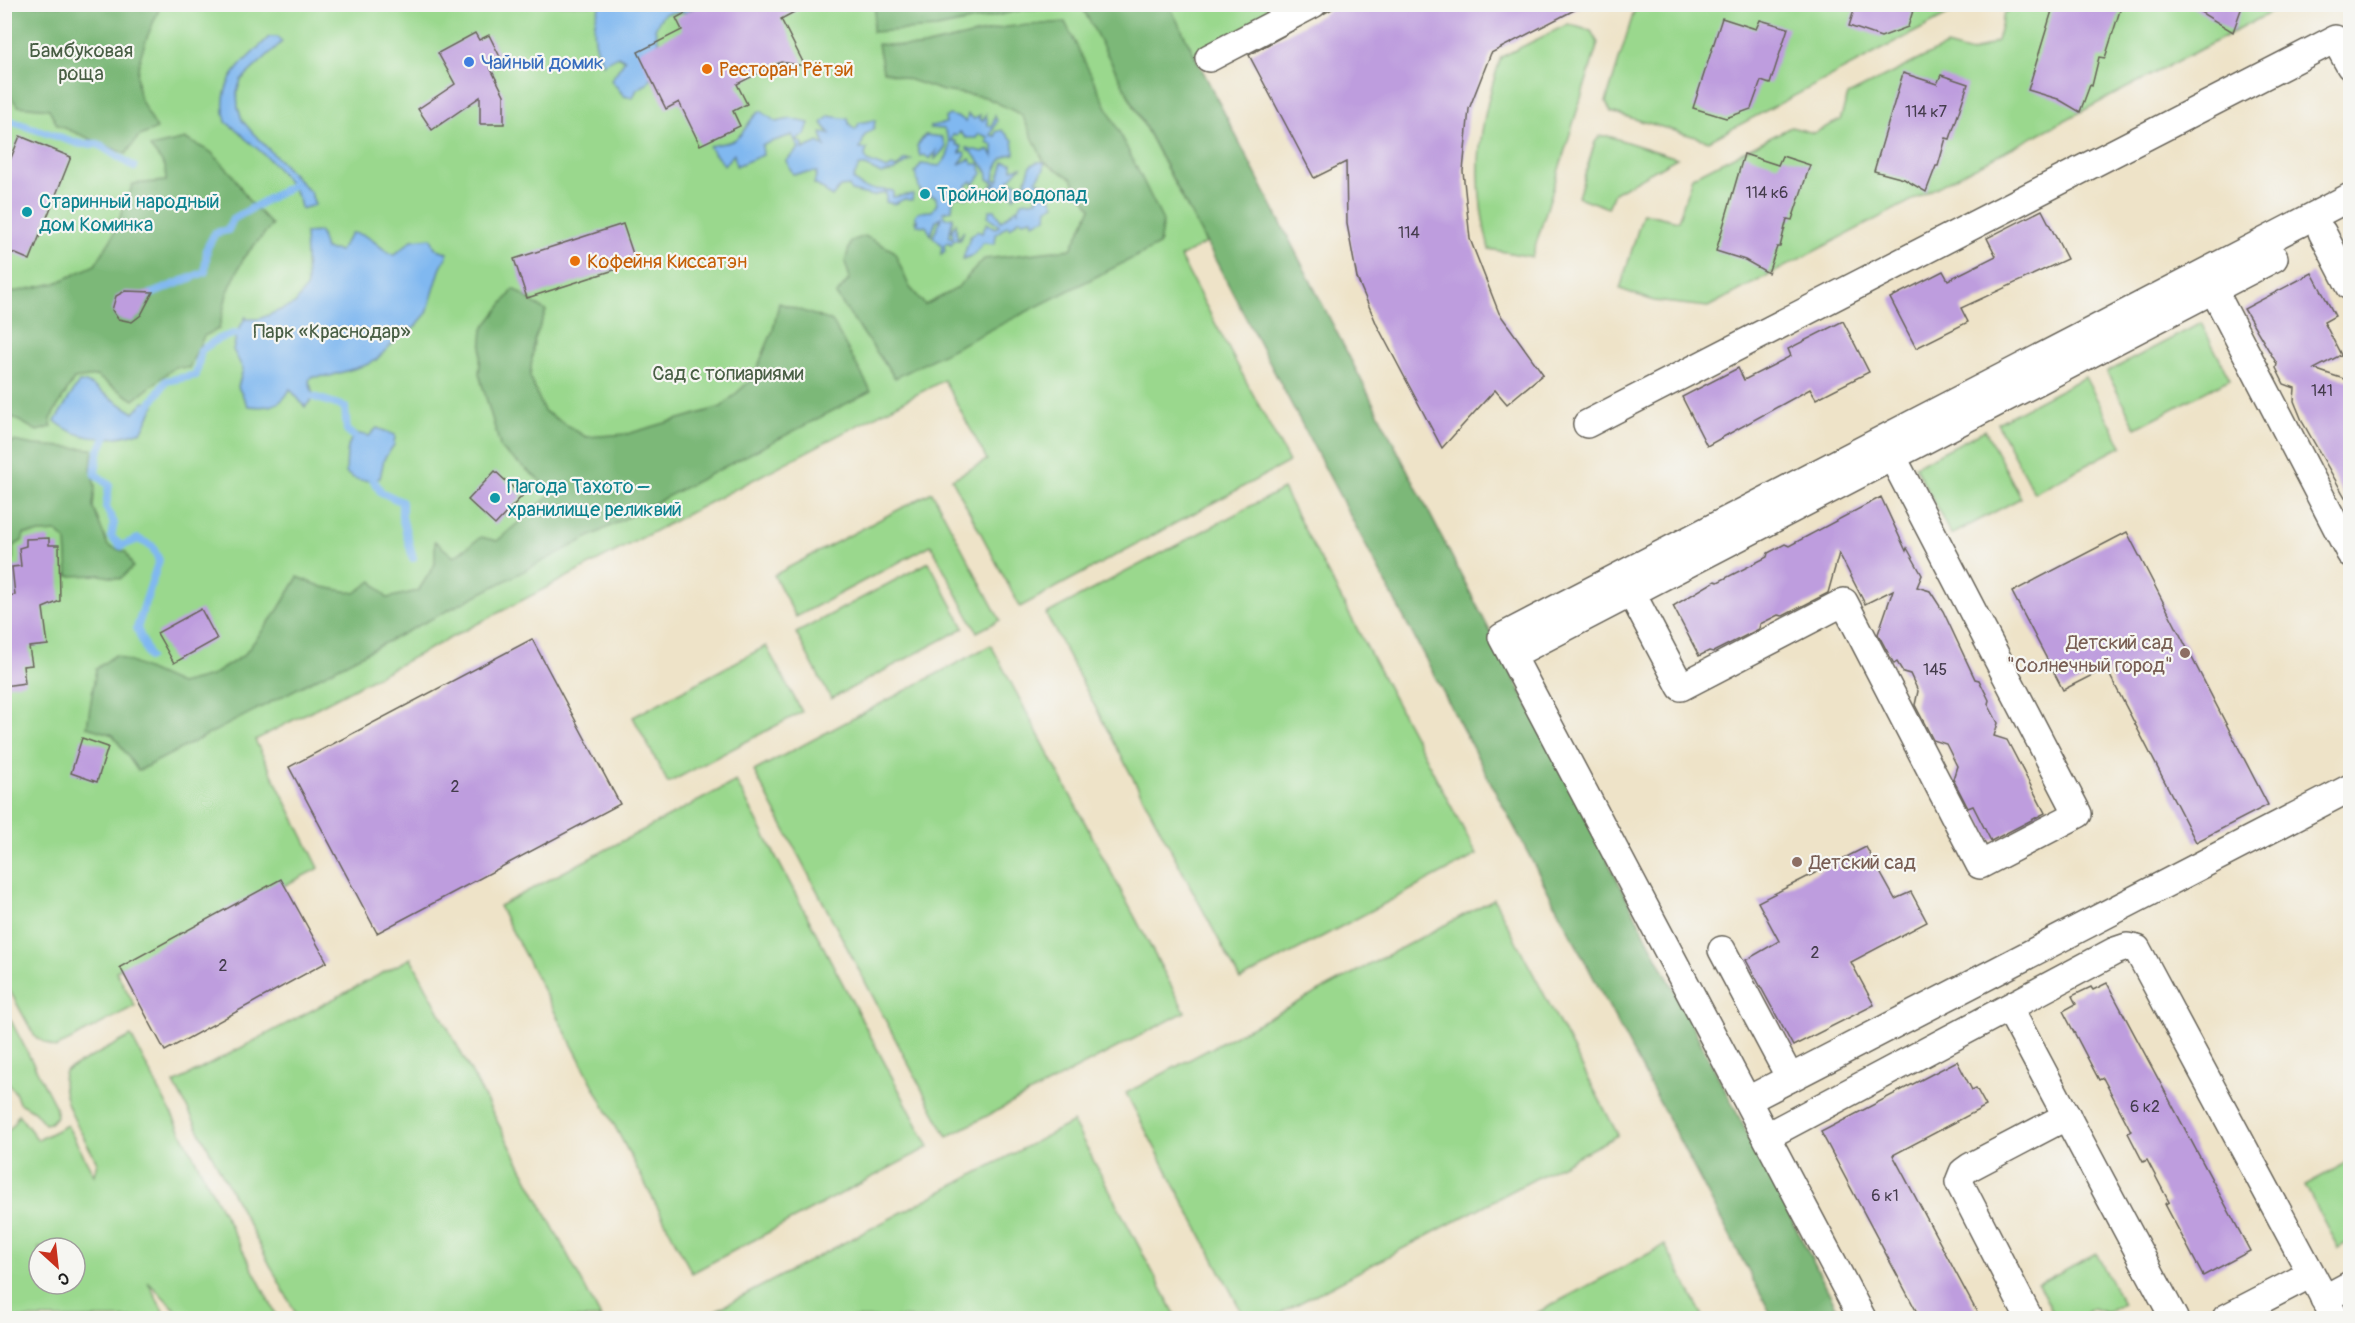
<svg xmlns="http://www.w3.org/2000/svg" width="2355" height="1323" font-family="Pangolin,sans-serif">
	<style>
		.green { fill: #9ad88d; stroke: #5b7a54; stroke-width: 1.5; fill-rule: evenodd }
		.forest { fill: #7bb878; stroke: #4c6a4a; stroke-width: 1.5 }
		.water { fill: #80b8f0; stroke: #4e6a86; stroke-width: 1.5 }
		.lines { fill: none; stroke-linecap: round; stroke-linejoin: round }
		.stream { stroke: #80b8f0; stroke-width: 8 }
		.building { fill: #be9dde }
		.minor-casing { stroke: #666258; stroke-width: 30 }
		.minor { stroke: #fff; stroke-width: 27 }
		.shop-dot { fill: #3f7fe0; stroke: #f6f6f2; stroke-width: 2 }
		.food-dot { fill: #e8710a; stroke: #f6f6f2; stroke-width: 2 }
		.culture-dot { fill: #0f9aa8; stroke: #f6f6f2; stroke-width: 2 }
		.education-dot { fill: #8d6e63; stroke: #f6f6f2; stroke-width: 2 }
		.labels { text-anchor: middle; stroke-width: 4.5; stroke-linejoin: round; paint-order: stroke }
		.number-label { font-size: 16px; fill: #443c4c }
		.park-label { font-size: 20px; fill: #485e44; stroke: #f6f6f2 }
		.shop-label { font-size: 20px; fill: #366cbe; stroke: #f6f6f2; text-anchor: start }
		.food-label { font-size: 20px; fill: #c56008; stroke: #f6f6f2; text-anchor: start }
		.culture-label { font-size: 20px; fill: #0d838f; stroke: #f6f6f2; text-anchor: start }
		.education-label { font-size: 20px; fill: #785e54; stroke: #f6f6f2; text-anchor: end }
	</style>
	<rect width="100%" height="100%" fill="#f6f6f2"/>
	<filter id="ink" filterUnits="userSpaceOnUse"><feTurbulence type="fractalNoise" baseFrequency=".0167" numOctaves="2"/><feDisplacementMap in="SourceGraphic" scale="12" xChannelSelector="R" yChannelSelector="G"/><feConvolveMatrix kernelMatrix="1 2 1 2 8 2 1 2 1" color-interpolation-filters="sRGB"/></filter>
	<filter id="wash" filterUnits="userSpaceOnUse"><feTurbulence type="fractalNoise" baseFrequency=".008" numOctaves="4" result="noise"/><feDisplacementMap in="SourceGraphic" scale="24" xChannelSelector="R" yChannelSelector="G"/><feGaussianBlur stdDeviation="1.35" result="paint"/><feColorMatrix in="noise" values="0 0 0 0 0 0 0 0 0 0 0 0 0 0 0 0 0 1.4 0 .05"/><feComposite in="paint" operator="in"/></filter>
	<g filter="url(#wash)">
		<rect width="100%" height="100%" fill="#eee3c8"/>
		<g class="green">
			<path d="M4,5H1293L1127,93L1206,243L1180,257L1289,462L1020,607L952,479L987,460L944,380L255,740L319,868L116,971L135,1006L55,1048L35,1037L4,980Z"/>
			<path d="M1636,5H1966L1709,141L1611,112L1606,102Z"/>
			<path d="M2022,5H2285L1708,307L1654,301L1620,289L1643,213L1678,221L1692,177L1791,127L1814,133L1840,120L1848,95L1946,46L1971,53L1997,41L2004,14Z"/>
			<path d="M1568,24L1591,31L1598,43L1532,257L1489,249C1471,177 1478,126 1501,57Z"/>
			<path d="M1600,136H1608L1677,158L1614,193L1608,208L1578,197L1595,142Z"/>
			<path d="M2201,323L2230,379L2136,428L2107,372Z"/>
			<path d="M2085,377L2122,446L2034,493L1997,423Z"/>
			<path d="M1985,430L2021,498L1951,535L1915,466Z"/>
			<path d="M1283,489L1477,855L1240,980L1046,614Z"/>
			<path d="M932,492L1000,620L977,632L931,545L796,617L774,575Z"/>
			<path d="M929,562L964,628L831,699L796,633Z"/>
			<path d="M991,645L1185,1012L947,1137L754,771Z"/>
			<path d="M766,646L802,712L668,783L633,717Z"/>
			<path d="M736,781L929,1147L692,1273L499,906Z"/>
			<path d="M1494,899L1618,1135L1271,1318H1245L1126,1093Z"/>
			<path d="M411,958L601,1318H298L174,1083Z"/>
			<path d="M4,1007L55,1106L57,1116L50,1123L45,1124L34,1111L19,1103L15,1092L5,1080Z"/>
			<path d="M131,1036L278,1318H184L148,1282L163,1311L169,1318H5V1134L14,1124L18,1114L38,1140L67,1125L94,1175L97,1162C86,1140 55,1095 65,1071ZM39,1248H75V1284H39Z"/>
			<path d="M1073,1122L1177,1318H707L705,1316Z"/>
			<path d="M2350,1161V1241L2338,1248L2305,1185Z"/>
			<path d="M1665,1245L1704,1318H1527Z"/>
			<path d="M2096,1253L2123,1304L2107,1313L2094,1308L2086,1313L2083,1318H2056L2038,1284Z"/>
		</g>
		<g class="forest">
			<path d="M1052,4L1054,8L1028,9L937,28L872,32L876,5Z"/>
			<path d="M4,5H161C150,31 131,66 139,95C143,106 151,118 157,129L138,137L126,154L57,125L49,109L18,106L5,90L9,70L5,68Z"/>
			<path d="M1081,5H1169L1842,1318H1773Z"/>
			<path d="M1065,22L1163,221L1159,245L895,378L836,295L850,278L845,262L851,241L865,236L894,251L909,286L925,305L956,289L984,259L1071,249L1091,208L1071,178L1044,162L1022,115L985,97L943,91L883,71L878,44L919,47L1006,27Z"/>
			<path d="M186,139L211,152L232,174L249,201L272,225L244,257L227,294L219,329L204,336L189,368L175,367L134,400L96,376L74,379L50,419L52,427L37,431L5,413L4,294L56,283L95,265L112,238L133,184L166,181L165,166L150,147Z"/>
			<path d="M514,289L546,311L534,341L530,377L544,411L586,437L627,434L721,407L753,378L773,330L779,303L832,321L871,391L138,771L113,735L87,727L96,669L115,655L180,684L211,676L244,655L278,610L298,577L323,587L355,593L372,581L387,598L418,591L435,564V541L454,557L481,537L497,541L554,492L501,449L479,374L483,329Z"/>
			<path d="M13,441L34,445L93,449L91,470L95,486L93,507L108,546L126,552L133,567L120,579L100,575L68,576L66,541L57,532L24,534L22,541L13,546V560L5,561L4,477L7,472L5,451Z"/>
		</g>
		<g class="water">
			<path d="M600,5H697L687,12C666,14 665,7 655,29L662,54L647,84L637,89L633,98L624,96L611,80L625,60L618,56L603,64C593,44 591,26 600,5Z"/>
			<path d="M269,37H278L282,42L241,80L237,92L238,107L242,120L252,132L311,193L315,205L301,209C300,188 264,153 247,140C243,137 241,132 237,130C233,127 230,126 226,122C215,80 244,63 269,37Z"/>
			<path d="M761,111L776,122L791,119L809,123L805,135L796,140L803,144V149L819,142L825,147L821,133L830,134L822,123L829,116L848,119L850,126L856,130L859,123L875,120L874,128L865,135L860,149H867L865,155L867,161L887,169L892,166L897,168L904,160H911L894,171L881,174L866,166H859L853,179C865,194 878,187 893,191V197L913,194L912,200L904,199C897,203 894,205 886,202V192L873,196L851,191L849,186L840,187L832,197L827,194L825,190L814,184L817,172L793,174L786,161L799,148L792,135L762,145L763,155L736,166L734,154L724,165L709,147C717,142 726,145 734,140C746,134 749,116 761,111Z"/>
			<path d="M968,114L974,119L980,115L979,119L983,121L986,114L988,125L992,127L995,116L997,121L991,135L996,136V132L1002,130L1013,140L1015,154C1001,154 996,166 994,179L998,181L1004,162L1012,163V169L1021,167L1009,180V183L1016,182L1017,193L1014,197L1012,190L1003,194L993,192L991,185L997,184L988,179C989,167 977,162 972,152L968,151L967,148L983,152L989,149L993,156V145L987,142L988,137L979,134L976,138H966L960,132L957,136L953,135L951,141H956V144L962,147L960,153L964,152L966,155L959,164L970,159L973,164H979L983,173L973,185L972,181L966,186L967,198L961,195L953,198L952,210L943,212L945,218L953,217L949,237L953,238L952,230L956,223L957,238H959L964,231L960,240H954L951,245L949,242L944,245L945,251L941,254L942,245L933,237L942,216L936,221L931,235L926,226L917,225L915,221L918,222L915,216L918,212L932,211L937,204L936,197L920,191L915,173L921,164L940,166C952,152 952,144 944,129L930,128V126L946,123L945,118L949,115L961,118L966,122Z"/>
			<path d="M925,135L942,137L946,147L935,159L936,151L930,159L924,155L920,156L917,146Z"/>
			<path d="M1037,162H1044V169L1036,181L1042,183L1043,196L1050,195L1055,205L1047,208L1046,218L1033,223L1032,219L1023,221L1020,219L1010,228L1008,225L996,234L995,244L983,243L974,255L963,259L970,237L977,231L982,233L987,223L995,228L999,226L988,216L990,210H995L1001,221L1017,208L1018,211L1021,202L1037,200L1036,189L1025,183L1031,165Z"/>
			<path d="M320,232L325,249L340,251L351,233C375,235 374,246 394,255L412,240L431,238L435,248L448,253L440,270L427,313L415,327L396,340L376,360L366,365L330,376L311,377L309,381L314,397L305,407L290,389C282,407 267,408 248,406L238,387L243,369L233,350L237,333L246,316V319H259L295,304L307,286L305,233Z"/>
			<path d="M79,382L88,383L134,413L144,402L155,404L142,431C113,441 80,442 55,421Z"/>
			<path d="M377,428L395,435L394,445L384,459L380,478C368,482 356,482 346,473C347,458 345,446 355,433L369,436Z"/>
		</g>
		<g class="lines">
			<g class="stream">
				<path d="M4,119L80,144H98L134,167"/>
				<path d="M151,294L205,272L207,248L215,233L228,230L233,219L295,184"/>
				<path d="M314,397L345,407L347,431L359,440"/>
				<path d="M146,411L166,381L196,375L201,350L218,339L237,333"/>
				<path d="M108,431L98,453L95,474L109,485L106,507L114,523L111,537L121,546L138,539L152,546L159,560L137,628L149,657"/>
				<path d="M369,473L381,492L402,502V517L413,558"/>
			</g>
		</g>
		<g id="blocks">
			<g class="building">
				<path d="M702,4H809L781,19L805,66L781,62L737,84L747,104L733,111L740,126L700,145L679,102L666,109L638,52L682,30L676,18Z"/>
				<path d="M1341,4H1586L1491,53L1469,109L1463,171L1470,239L1499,313L1543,374L1507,404L1495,390L1442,448L1377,325L1357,278L1347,224L1346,162L1314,178L1249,55Z"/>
				<path d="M1856,4H1915L1908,27L1881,37L1849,26Z"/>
				<path d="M2054,4H2122L2105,58L2099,57L2092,86L2090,85L2080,112L2058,99L2028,90Z"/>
				<path d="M2187,4H2243L2233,32Z"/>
				<path d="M1722,18L1756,29L1760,20L1788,28L1770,84L1761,81L1751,109L1726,118L1693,108Z"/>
				<path d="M475,33L479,40L489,35L501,59L489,65L504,95V124H480V97L432,130L418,109L455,84L438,53Z"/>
				<path d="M1903,73L1937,84L1941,75L1968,84L1950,139L1946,138L1938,166H1936L1926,192L1904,179L1874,171Z"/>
				<path d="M20,136L71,157L30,260L4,249V175Z"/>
				<path d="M1744,154L1778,165L1782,156L1810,165L1792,220L1787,219L1780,247H1777L1768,273L1745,260L1716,251Z"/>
				<path d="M2042,210L2067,259L1961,308L1968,322L1916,348L1890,298L1943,271L1948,280L1996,256L1987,238Z"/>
				<path d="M623,224L636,263L527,298L514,259Z"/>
				<path d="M2312,273L2335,316L2324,322L2341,355L2314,369L2350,381V506L2303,423L2294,401L2295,388L2284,384L2276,368L2277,364L2244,309Z"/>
				<path d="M125,291L153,292L141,315L132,322L118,319L112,310L116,296Z"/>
				<path d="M1843,321L1869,372L1816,399L1810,389L1707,446L1682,397L1738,368L1744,380L1791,356L1788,349Z"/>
				<path d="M495,471L522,496L495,525L468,500Z"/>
				<path d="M1881,497L1906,551L1907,548L1922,575L1917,587L1930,591L1943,611L1975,679L1979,680L1989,700L1988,704L1998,723L1994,736L2007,740L2045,813L1991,841L1973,806L1968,808L1953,779L1957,766L1946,744L1933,740L1915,705L1918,691L1910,674L1903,672L1897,662L1894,664L1878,634L1893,590L1865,604L1839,553L1828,593L1783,616L1778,615L1760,624L1759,629L1713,652L1709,651L1699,656L1673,606L1715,581L1718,582L1767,557L1768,553L1785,544L1789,546Z"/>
				<path d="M2127,532L2268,805L2196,842L2106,668L2063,690L2012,592Z"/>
				<path d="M49,538V545H59L60,601L43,608L48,645L29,647L32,665L23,666L25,683L4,686V596L15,595L12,567L21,566L19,548L26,546V539Z"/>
				<path d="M201,609L217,639L174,663L157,633Z"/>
				<path d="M532,639L620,804L377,933L289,767Z"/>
				<path d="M82,738L108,747L97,782L71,773Z"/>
				<path d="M1866,847L1895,899L1911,892L1927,922L1851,962L1874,1005L1793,1046L1746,960L1779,941L1758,902Z"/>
				<path d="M281,879L327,962L165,1051L120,967Z"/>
				<path d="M2107,983L2250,1251L2203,1276L2165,1204L2169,1202L2147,1160L2143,1162L2128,1133L2131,1131L2103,1078L2099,1080L2063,1011L2076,1004L2072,996L2091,987L2093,990Z"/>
				<path d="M1957,1061L1972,1090L1976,1088L1986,1106L1893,1155L1980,1318H1920L1821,1132Z"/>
			</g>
		</g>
	</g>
	<g filter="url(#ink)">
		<use href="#blocks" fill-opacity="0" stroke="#666258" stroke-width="1.5"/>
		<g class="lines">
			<defs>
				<g id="minor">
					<path d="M1209,58L1313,4"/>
					<path d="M2322,232L2350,286"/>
					<path d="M2213,289L2350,553"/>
					<path d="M1587,424L2335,39L2350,66"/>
					<path d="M1631,592L1681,687L1844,602L1980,865L2078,814L1892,456"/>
					<path d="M1512,655L2274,258"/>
					<path d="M1722,950L1790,1078"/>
					<path d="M2009,1008L2174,1318"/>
					<path d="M1748,1100L2350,788"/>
					<path d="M1767,1136L2115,951L2127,947L2137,949L2335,1318"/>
					<path d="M2324,1299L2350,1285"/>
					<path d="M1862,1318L1502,637L2350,197"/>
					<path d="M2029,1318L1959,1182L1963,1172L1970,1167L2067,1116"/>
					<path d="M2226,1318L2311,1274"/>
				</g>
			</defs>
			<use href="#minor" class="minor-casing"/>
			<use href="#minor" class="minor"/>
		</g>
	</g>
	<circle class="shop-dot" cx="469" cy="62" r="6"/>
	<g class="food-dot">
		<circle cx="707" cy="69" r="6"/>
		<circle cx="575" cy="261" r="6"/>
	</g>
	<g class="culture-dot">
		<circle cx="925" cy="194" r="6"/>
		<circle cx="27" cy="212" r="6"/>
		<circle cx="495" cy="498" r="6"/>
	</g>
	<g class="education-dot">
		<circle cx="2185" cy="653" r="6"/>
		<circle cx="1797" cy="862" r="6"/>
	</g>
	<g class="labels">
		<g class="number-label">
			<text x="1926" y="117">114 к7</text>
			<text x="1767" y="198">114 к6</text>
			<text x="1409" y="238">114</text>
			<text x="2322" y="396">141</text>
			<text x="1935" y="675">145</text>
			<text x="455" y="792">2</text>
			<text x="1815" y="958">2</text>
			<text x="223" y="971">2</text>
			<text x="2145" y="1112">6 к2</text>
			<text x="1885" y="1201">6 к1</text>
		</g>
		<g class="park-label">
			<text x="81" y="57">Бамбуковая<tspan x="81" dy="23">роща</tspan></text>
			<text x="332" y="338">Парк «Краснодар»</text>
			<text x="728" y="380">Сад с топиариями</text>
		</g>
		<g class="shop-label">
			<text x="481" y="69">Чайный домик</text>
		</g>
		<g class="food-label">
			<text x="719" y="76">Ресторан Рётэй</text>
			<text x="587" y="268">Кофейня Киссатэн</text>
		</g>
		<g class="culture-label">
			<text x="937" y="201">Тройной водопад</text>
			<text x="39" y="208">Старинный народный<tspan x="39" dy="23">дом Коминка</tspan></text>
			<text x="507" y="493">Пагода Тахото –<tspan x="507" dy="23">хранилище реликвий</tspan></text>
		</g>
		<g class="education-label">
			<text x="2173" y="649">Детский сад<tspan x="2173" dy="23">"Солнечный город"</tspan></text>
			<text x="1809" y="869" text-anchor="start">Детский сад</text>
		</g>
	</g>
	<rect width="2355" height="1323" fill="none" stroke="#f6f6f2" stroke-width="24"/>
	<g transform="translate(57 1266) rotate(153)"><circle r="28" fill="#f6f6f2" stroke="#9f9f9c" stroke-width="1.5"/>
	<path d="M0-4.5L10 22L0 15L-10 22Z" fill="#c8321e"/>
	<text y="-9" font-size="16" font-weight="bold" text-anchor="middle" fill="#1c1c1c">С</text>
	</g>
</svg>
